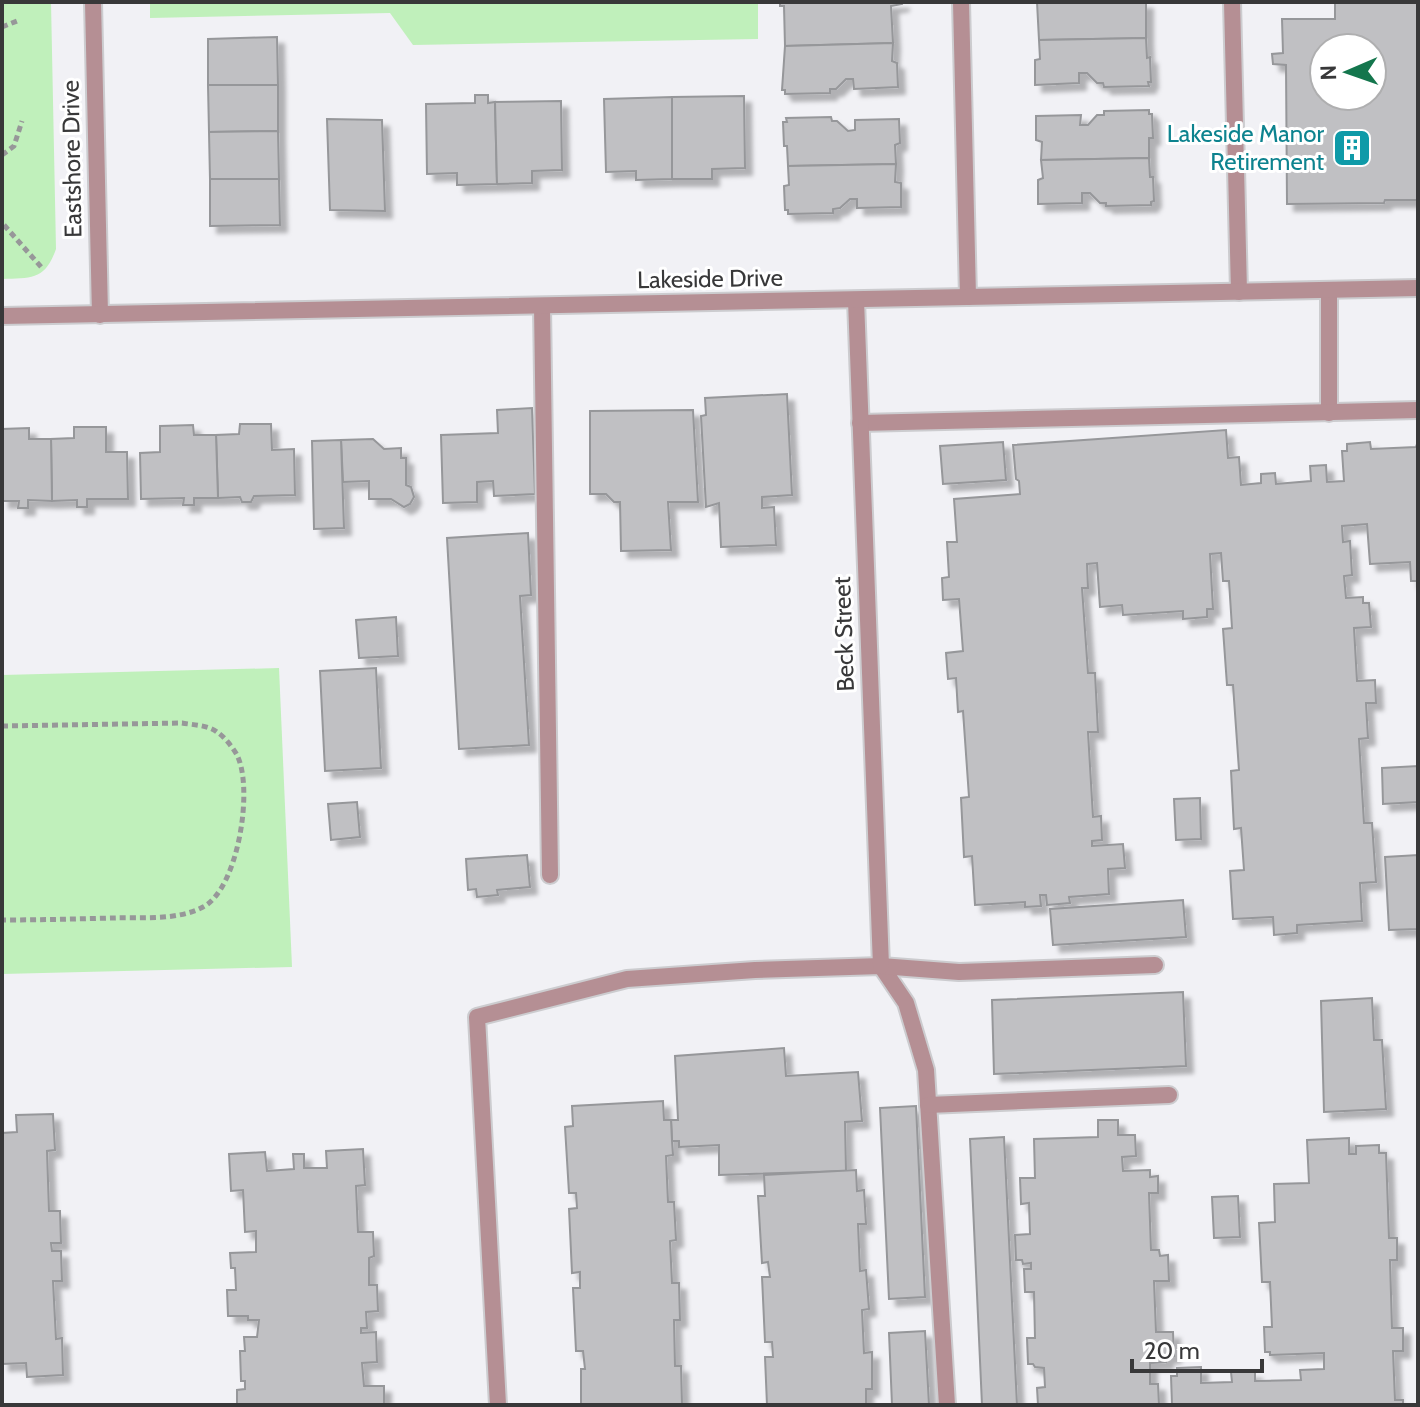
<svg xmlns="http://www.w3.org/2000/svg" width="1420" height="1407" font-family="Cabin,sans-serif">
	<style>
		.green { fill: #c0f0bb }
		.building { fill: #c0c0c3; stroke: #96979a; stroke-width: 2; fill-rule: evenodd; filter: url(#shadow) }
		.lines { fill: none; stroke-linecap: round; stroke-linejoin: round }
		.service-casing { stroke: #cccccf; stroke-width: 20 }
		.minor-casing { stroke: #cccccf; stroke-width: 20 }
		.tertiary-casing { stroke: #cccccf; stroke-width: 20 }
		.path { stroke: #979799; stroke-width: 5; stroke-dasharray: 6 4; stroke-linecap: butt }
		.service { stroke: #b58f94; stroke-width: 16 }
		.minor { stroke: #b58f94; stroke-width: 16 }
		.tertiary { stroke: #b58f94; stroke-width: 16 }
		.labels { text-anchor: middle; stroke-width: 6; stroke-linejoin: round; paint-order: stroke }
		.culture-label { font-size: 24px; fill: #0d838f; stroke: #fff; text-anchor: end }
		.street-label { font-size: 24px; fill: #383839; stroke: #fff }
	</style>
	<defs>
		<filter id="shadow"><feDropShadow dx="7" dy="7" stdDeviation="2" flood-color="#0004"/></filter>
	</defs>
	<rect width="100%" height="100%" fill="#f1f1f5"/>
	<g class="green">
		<path d="M2,2H51L56,249C45,280 32,278 2,279Z"/>
		<path d="M150,2H758V39L413,45L390,13L150,18Z"/>
		<path d="M279,668L292,967L2,974V675Z"/>
	</g>
	<g class="building">
		<path d="M780,2H902V4L891,6L893,43L785,46L784,6H780Z"/>
		<path d="M1037,2H1146V38L1039,40Z"/>
		<path d="M1335,2H1418V200H1385L1384,203L1287,204L1286,65L1273,64L1272,54L1283,53L1282,19H1335ZM1324,48H1372V96H1324Z"/>
		<path d="M277,37L278,85H208V39Z"/>
		<path d="M1146,38L1147,58L1150,57L1151,82H1148L1149,86L1104,87L1103,83H1097L1087,73H1079V83L1035,85V60L1040,59L1039,40Z"/>
		<path d="M893,43L892,61L897,63L898,87L854,89L853,79H846L836,89H830V93L785,94V90H782L785,46Z"/>
		<path d="M208,85H278V131L209,132Z"/>
		<path d="M475,95H488V103L495,102L497,184L457,185V173L427,174L426,104L475,103Z"/>
		<path d="M744,96L745,168L712,169V179H672V97Z"/>
		<path d="M672,97V179L636,180V171L606,172L604,99Z"/>
		<path d="M561,101L562,170L532,171V183L497,184L495,102Z"/>
		<path d="M1149,110V114H1152L1153,138H1149V158L1041,160L1042,142L1036,140V116L1081,115L1080,125H1088L1097,115H1104V111Z"/>
		<path d="M831,117L832,121H837L848,131L855,130V120L899,119L900,143L895,145L896,164L788,166L787,146H784L783,122H787L786,118Z"/>
		<path d="M327,119L382,120L385,211L330,210Z"/>
		<path d="M278,131L279,179H210L209,132Z"/>
		<path d="M1149,158L1150,177H1153L1154,201L1151,202V205L1106,206V203H1100L1090,193H1082V203L1038,204V180L1043,178L1041,160Z"/>
		<path d="M896,164L895,182L901,183V207L857,208V199H850L840,208L833,209V213L788,214V210H785L784,186L789,185L788,166Z"/>
		<path d="M210,179H279L280,225L210,226Z"/>
		<path d="M787,394L792,495L762,497V508L774,507L776,545L721,547L719,503L706,507L701,416L706,415L705,398Z"/>
		<path d="M532,408L535,494L494,496L493,481L477,482V502L443,503L441,435L498,433L497,410Z"/>
		<path d="M693,410L698,502H668L671,550L621,551L620,502H614L606,494H590V411Z"/>
		<path d="M240,424H271L272,450L294,449L295,495L254,496L251,502H242L240,497L218,498L216,435L239,434Z"/>
		<path d="M193,425L194,435H216L218,498H194V505H183L184,498L141,499L140,453L160,452V426Z"/>
		<path d="M74,427H106V452H127L128,499H87V507H77V500L52,501L51,439L74,438Z"/>
		<path d="M29,428V439H51L52,501L28,500V508H18L19,501H2V429Z"/>
		<path d="M1226,430L1228,458L1239,457L1241,485L1261,483V474L1275,473L1276,484L1311,481L1310,466L1326,465L1327,482L1344,481L1342,451H1347V444L1370,442L1371,449L1416,447L1418,441V581H1411L1410,562L1370,564L1367,524L1342,526L1343,542L1350,541L1352,575L1344,576L1346,598L1363,597V603H1369L1371,627L1354,628L1357,681L1375,680L1376,703H1366L1368,738L1359,739L1364,823H1372L1376,882L1360,883L1362,921L1297,925V933L1274,935L1273,917L1233,919L1230,871L1244,870L1241,828L1234,829L1231,771L1239,770L1233,685H1227L1223,629L1232,628L1229,581H1223L1221,553L1210,554L1213,609H1207V617L1183,619V611L1123,615L1122,605L1100,607L1097,563L1087,564L1088,588H1082L1088,673H1095L1098,732H1088L1093,817L1101,816L1102,840L1092,841V846L1123,844L1125,868L1108,869L1109,894L1069,897L1070,903L1047,905L1046,895H1040L1041,906L1025,907V902L975,905L972,856L964,857L961,798L969,797L963,711L958,712L956,678L948,679L946,653L963,651L959,599L943,600L942,578L949,577L947,542H957L954,499L1020,494L1019,481L1016,479L1013,445Z"/>
		<path d="M373,439L384,449L401,448V458H406V485L411,487L414,497L410,504L404,507L391,499H369V481L343,482L341,440Z"/>
		<path d="M341,440L344,528L314,529L312,441Z"/>
		<path d="M1003,442L1006,480L943,484L940,446Z"/>
		<path d="M528,533L531,595L520,596L529,745L459,749L447,538Z"/>
		<path d="M396,617L398,656L359,658L356,620Z"/>
		<path d="M376,668L381,768L325,771L320,671Z"/>
		<path d="M1418,766V802L1383,804L1382,768Z"/>
		<path d="M1200,798L1201,839L1176,840L1174,799Z"/>
		<path d="M357,802L360,837L331,840L328,804Z"/>
		<path d="M527,855L530,887L497,890L498,895L477,897L476,889L468,890L466,859Z"/>
		<path d="M1418,855V929L1389,930L1385,857Z"/>
		<path d="M1183,900L1186,937L1053,945L1050,909Z"/>
		<path d="M1183,992L1186,1066L994,1074L992,1000Z"/>
		<path d="M1372,998L1374,1040H1382L1386,1109L1324,1112L1321,1001Z"/>
		<path d="M784,1048L786,1076L858,1072L862,1121L845,1122L846,1171L719,1175V1145L679,1147V1141H672L671,1120H678L675,1056Z"/>
		<path d="M663,1101L664,1120H671L672,1141L673,1155L666,1156L668,1202H674L676,1240L670,1241L672,1283H679L680,1320H674L675,1366H681L682,1404L573,1405L581,1404V1369H585L583,1351H576L573,1288H580V1272L572,1273L569,1209L577,1208L576,1193H569L565,1127L573,1126L572,1106Z"/>
		<path d="M916,1106L925,1297L889,1299L880,1108Z"/>
		<path d="M53,1114L55,1150L47,1151L49,1211H60L61,1243H51L52,1251H61L62,1281H53L56,1339L62,1338L63,1375L27,1377L26,1363L2,1364V1133L17,1132L16,1115Z"/>
		<path d="M1098,1120H1118V1135H1135L1136,1156L1122,1157L1123,1171L1150,1170V1177L1158,1176V1193H1149L1151,1250H1159L1160,1256L1168,1255L1169,1281H1154L1156,1332H1173L1174,1356H1166V1362L1150,1363V1384H1158L1159,1405H1038L1037,1388L1045,1387L1044,1368L1035,1367L1033,1364H1028L1027,1338H1035L1034,1292H1025L1024,1269H1031V1263L1023,1264L1022,1260H1016L1015,1235L1030,1234L1029,1203L1021,1204L1020,1178H1035L1034,1139L1098,1137Z"/>
		<path d="M1004,1137L1017,1405H982L970,1139Z"/>
		<path d="M1349,1138V1154H1356V1146L1379,1145V1153H1386L1389,1238H1397V1260H1390L1392,1328H1403V1351H1393L1395,1400H1403V1405H1172L1171,1376H1177V1368L1201,1367V1383L1232,1382L1231,1372H1255V1381L1301,1380L1300,1370L1324,1369V1353L1270,1355V1352H1265L1264,1327H1272L1270,1282H1262L1259,1223L1275,1222L1274,1184L1309,1183L1307,1140Z"/>
		<path d="M363,1149L365,1185L356,1186L358,1232H373L374,1256L369,1258V1285H377L378,1311L366,1312L367,1328H361V1333L376,1332L377,1362L362,1363L364,1386H384V1405H237V1390L245,1389V1381H241L240,1351H245L244,1337H257L259,1320H248V1316H228L227,1290H236L235,1268H231L230,1253L256,1252V1231L245,1232L243,1190L231,1191L229,1154L265,1152L267,1171L294,1169L293,1154H304V1168H327L326,1151Z"/>
		<path d="M856,1170L857,1191L864,1190L866,1224H858L860,1271L866,1270L869,1309L862,1310L864,1353L872,1352V1389H866V1405H767L765,1357H773L772,1342H765L762,1277H770L768,1262L762,1263L758,1196H765L764,1175Z"/>
		<path d="M1238,1196L1240,1237L1214,1238L1212,1197Z"/>
		<path d="M925,1331L929,1405H892L889,1333Z"/>
	</g>
	<g class="lines">
		<defs>
			<g id="service">
				<path d="M961,2L968,297"/>
				<path d="M1232,2L1239,292"/>
				<path d="M1329,290V413"/>
				<path d="M542,306L550,875"/>
				<path d="M860,423L1418,410"/>
				<path d="M881,966L906,1003L926,1070L947,1405"/>
				<path d="M928,1105L1169,1095"/>
				<path d="M498,1405L477,1017L627,979L755,970L881,966L959,972L1155,965"/>
			</g>
			<g id="minor">
				<path d="M93,2L100,315"/>
				<path d="M856,300L881,966"/>
			</g>
			<path id="tertiary" d="M2,316L1418,288"/>
		</defs>
		<use href="#service" class="service-casing"/>
		<use href="#minor" class="minor-casing"/>
		<use href="#tertiary" class="tertiary-casing"/>
		<g class="path">
			<path d="M2,27L17,21"/>
			<path d="M2,155L14,146L22,121"/>
			<path d="M4,225L42,268"/>
			<path d="M2,726L182,723C193,725 208,725 217,732C224,736 233,748 237,755C254,789 238,889 203,907C177,921 140,917 112,918C75,919 39,920 2,920"/>
		</g>
		<use href="#service" class="service"/>
		<use href="#minor" class="minor"/>
		<use href="#tertiary" class="tertiary"/>
	</g>
	<defs>
		<symbol id="building-square" viewBox="-11 -11 22 22"><rect x="-9" y="-9" width="18" height="18" rx="4" fill="#0f9aa8" stroke="#fff"/><path d="M-4-6H4V6H1V3H-1V6H-4ZM-2.5-4.3h1.7v1.8h-1.7ZM.8-4.3h1.7v1.8H.8ZM-2.5-1h1.7V.8h-1.7ZM.8-1h1.7V.8H.8Z" fill="#fff"/></symbol>
	</defs>
	<g fill-rule="evenodd">
		<use href="#building-square" x="1330" y="126" width="44" height="44"/>
	</g>
	<g class="labels">
		<g class="culture-label">
			<text x="1324" y="142">Lakeside Manor<tspan x="1324" dy="28">Retirement</tspan></text>
		</g>
		<g class="street-label">
			<text transform="translate(72 159) rotate(-91)" y="8">Eastshore Drive</text>
			<text transform="translate(710 279) rotate(-1)" y="8">Lakeside Drive</text>
			<text transform="translate(844 634) rotate(-92)" y="8">Beck Street</text>
		</g>
	</g>
	<rect width="1420" height="1407" fill="none" stroke="#383839" stroke-width="8"/>
	<g transform="translate(1348 72) rotate(268)"><circle r="38" fill="#ffffff" stroke="#afafb0" stroke-width="2"/>
	<path d="M0-6L14 30L0 20L-14 30Z" fill="#14764d"/>
	<text y="-12" font-size="22" font-weight="bold" text-anchor="middle" fill="#383839">N</text>
	</g>
	<path d="M1132 1359v12h130v-12" fill="none" stroke="#383839" stroke-width="4"/>
	<text x="1144" y="1359" font-size="24" fill="#383839" stroke="#ffffff" stroke-width="6" paint-order="stroke">20 m</text>
</svg>
